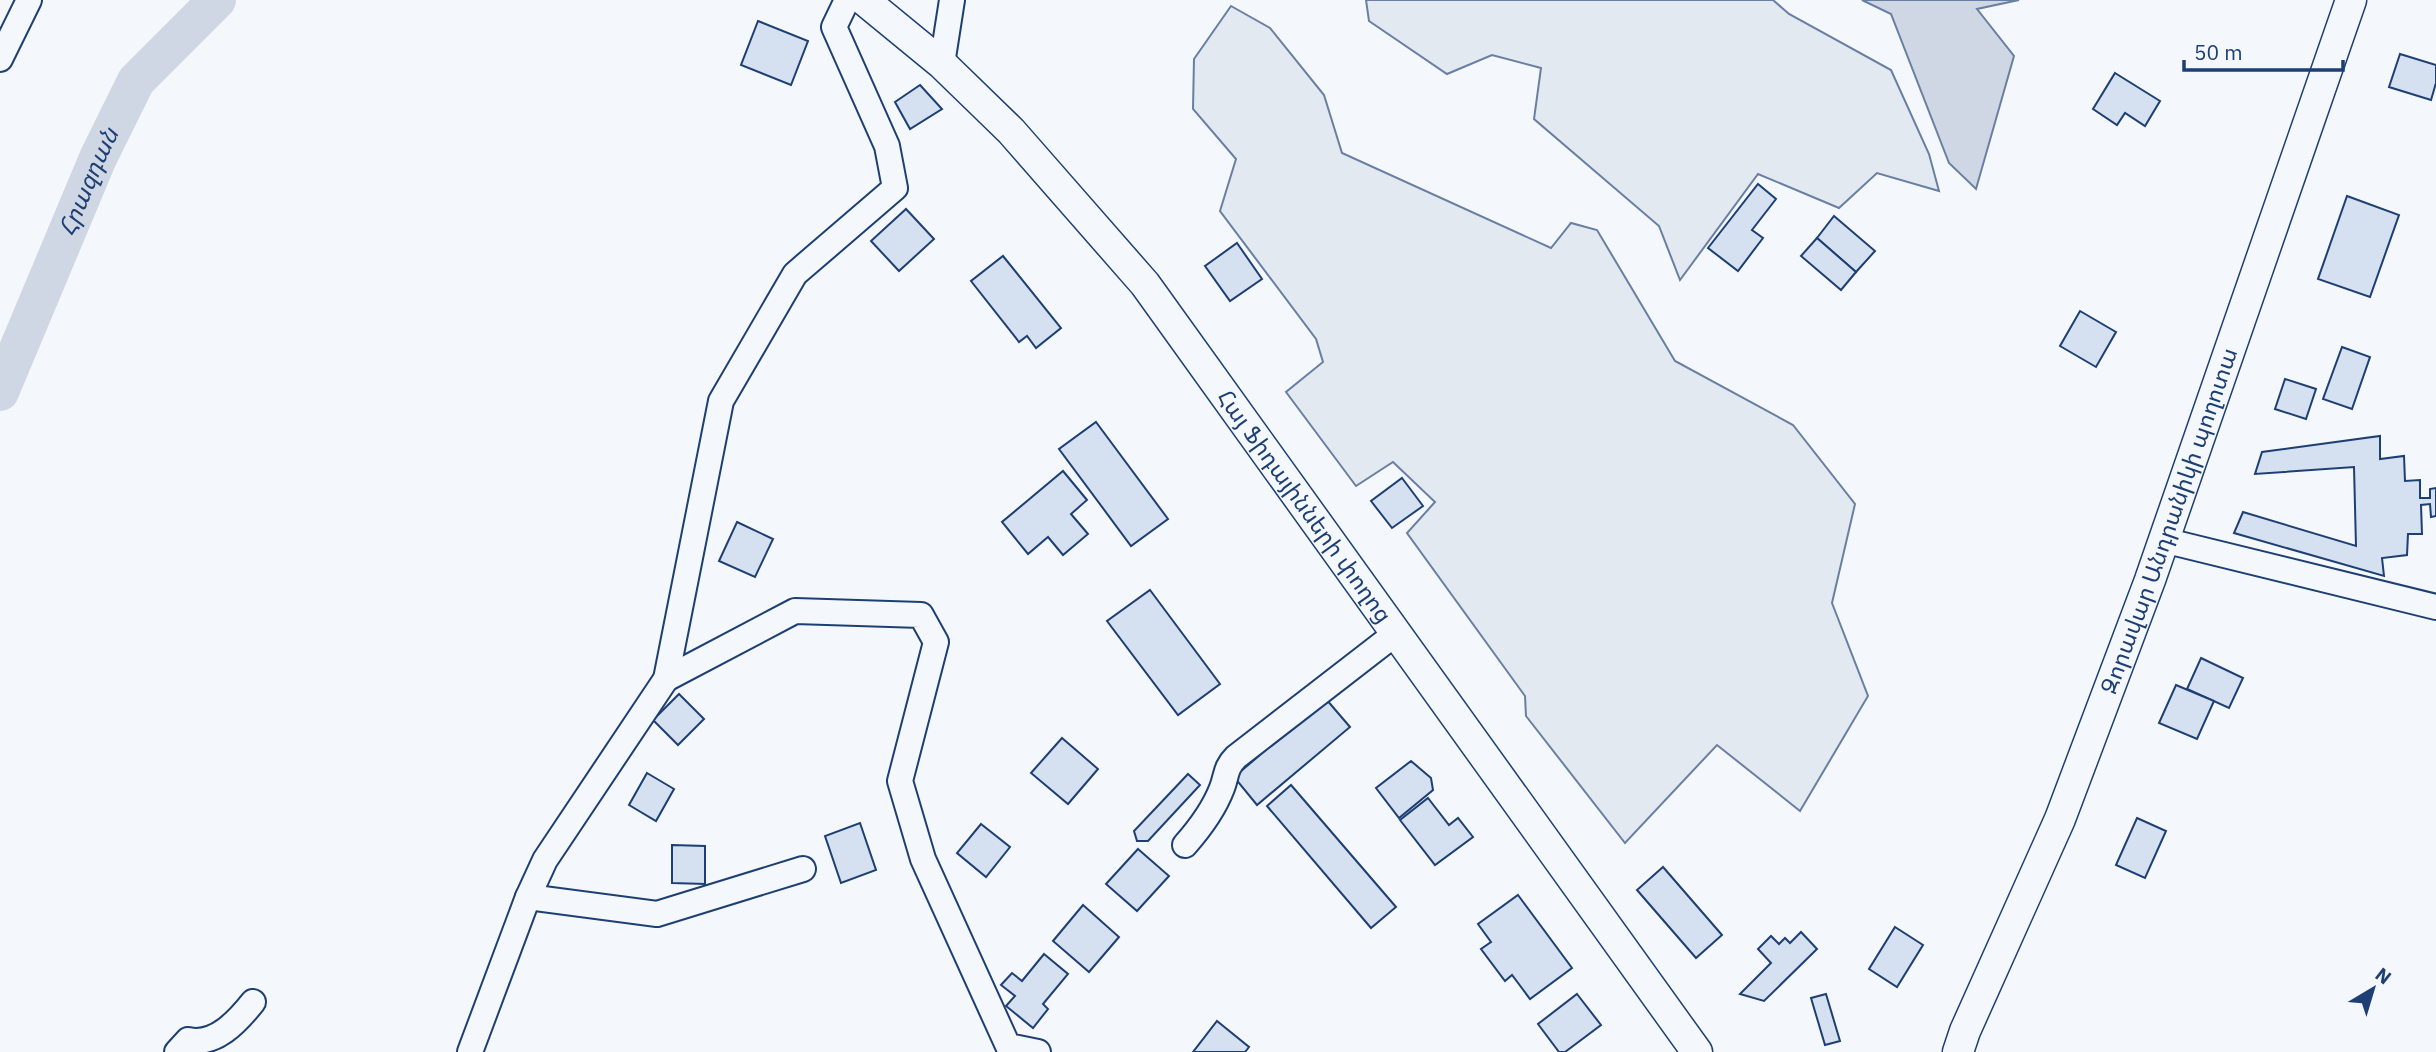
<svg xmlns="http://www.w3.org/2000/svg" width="2436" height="1052" font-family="'IBM Plex Sans','Noto Sans Armenian',sans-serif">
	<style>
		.green { fill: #e3e9f0; stroke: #687fa3; stroke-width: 2 }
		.water { fill: #cfd7e4; stroke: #687fa3; stroke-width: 2 }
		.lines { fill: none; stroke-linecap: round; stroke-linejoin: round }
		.river { stroke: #cfd7e4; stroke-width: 38 }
		.building { fill: #d5e0f0; stroke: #1d3f73; stroke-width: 2 }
		.minor-casing { stroke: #1d3f73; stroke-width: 28 }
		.major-casing { stroke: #1d3f73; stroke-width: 33 }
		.minor { stroke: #f4f7fb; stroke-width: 24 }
		.major { stroke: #f4f7fb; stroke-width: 30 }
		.labels { text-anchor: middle; stroke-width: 5; stroke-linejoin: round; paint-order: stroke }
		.street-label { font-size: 23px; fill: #1d3f73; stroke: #f4f7fb }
		.water-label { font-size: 24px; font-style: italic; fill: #1d3f73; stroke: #f4f7fb }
	</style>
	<rect width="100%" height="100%" fill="#f4f7fb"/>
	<g class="green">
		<path d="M1366,0H1773L1789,14L1891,70L1929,154L1939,191L1877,173L1839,208L1758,174L1680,280L1659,226L1534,119L1541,68L1492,55L1447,74L1369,21Z"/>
		<path d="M1231,6L1270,28L1324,95L1342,153L1551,248L1571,223L1597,230L1675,361L1793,425L1855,504L1832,603L1868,696L1800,811L1717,745L1625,843L1526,716L1525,696L1407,533L1435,502L1393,462L1356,486L1286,392L1323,362L1316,339L1220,211L1236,159L1193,109L1194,59Z"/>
	</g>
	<path class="water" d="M1862,0H2019L1977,9L2014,56L1976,189L1949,163L1891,14Z"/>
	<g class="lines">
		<path class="river" id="s1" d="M0,392L98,158L136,81L217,0"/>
	</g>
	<g class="building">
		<path d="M758,21L808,41L791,85L741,65Z"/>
		<path d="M2400,54L2436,65V83L2431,100L2389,87Z"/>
		<path d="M2115,73L2160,101L2145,126L2125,113L2117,125L2093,109Z"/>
		<path d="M920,85L942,109L910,129L895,102Z"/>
		<path d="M1758,184L1776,199L1752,230L1763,238L1738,271L1708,248Z"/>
		<path d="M2347,196L2399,215L2370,297L2318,279Z"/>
		<path d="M906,209L934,239L899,271L871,241Z"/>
		<path d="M1834,216L1875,251L1856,272L1817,238Z"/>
		<path d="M1817,238L1856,272L1841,290L1801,256Z"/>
		<path d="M1237,243L1262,279L1230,301L1205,266Z"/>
		<path d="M1003,256L1061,328L1036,348L1027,336L1019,342L971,281Z"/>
		<path d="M2080,311L2116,332L2096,367L2060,346Z"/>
		<path d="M2342,347L2370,357L2352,409L2323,399Z"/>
		<path d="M2285,379L2316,389L2306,419L2275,409Z"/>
		<path d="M1096,422L1168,519L1131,546L1059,449Z"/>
		<path d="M2380,436V459L2404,456L2405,481L2420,480V498H2430V489L2436,488V516L2431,517L2430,504L2421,505L2422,534H2408L2407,555L2382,558L2384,576L2234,533L2243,512L2356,546L2354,467L2255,474L2262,452Z"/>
		<path d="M1063,471L1087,500L1071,514L1088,534L1063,555L1048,537L1028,554L1002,522Z"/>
		<path d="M1402,478L1423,506L1392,528L1371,501Z"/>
		<path d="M737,522L773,539L755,577L719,561Z"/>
		<path d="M1150,590L1220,684L1178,715L1107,621Z"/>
		<path d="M2201,658L2243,678L2229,708L2187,689Z"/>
		<path d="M2176,685L2214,701L2197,739L2159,723Z"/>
		<path d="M679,694L704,719L678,745L653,720Z"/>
		<path d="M1326,699L1350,727L1257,805L1234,777Z"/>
		<path d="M1062,738L1098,769L1068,804L1031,773Z"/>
		<path d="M1411,761L1431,778L1433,790L1399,818L1376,788Z"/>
		<path d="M647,773L674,789L656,821L629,805Z"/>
		<path d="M1188,774L1200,785L1148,841H1137L1134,831Z"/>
		<path d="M1291,785L1396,907L1371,928L1267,806Z"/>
		<path d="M1428,798L1449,825L1458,818L1473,837L1435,865L1400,820Z"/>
		<path d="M2137,818L2166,831L2145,878L2116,865Z"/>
		<path d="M860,823L876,870L841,883L825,836Z"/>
		<path d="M981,824L1010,847L986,877L957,853Z"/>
		<path d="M672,845L705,846V884L672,883Z"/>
		<path d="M1138,849L1169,876L1137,911L1106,884Z"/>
		<path d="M1663,867L1722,935L1696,958L1637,890Z"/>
		<path d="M1518,895L1572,968L1530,999L1512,975L1505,981L1481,949L1491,942L1478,924Z"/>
		<path d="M1083,905L1119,937L1089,972L1053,941Z"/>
		<path d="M1895,927L1923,945L1897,987L1869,969Z"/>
		<path d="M1801,932L1817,949L1764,1001L1740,994L1771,963L1758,949L1771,936L1779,944L1785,938L1790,943Z"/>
		<path d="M1044,954L1068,974L1043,1004L1048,1009L1033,1028L1006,1006L1015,996L1001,985L1012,973L1022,981Z"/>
		<path d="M1577,994L1601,1025L1565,1052H1559L1538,1024Z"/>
		<path d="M1826,994L1840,1041L1825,1045L1811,998Z"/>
		<path d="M1217,1021L1249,1047L1245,1052H1193Z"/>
	</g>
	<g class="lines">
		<defs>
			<g id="minor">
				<path d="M847,0L834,27L887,146L895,188L795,274L721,401L666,679L795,611L921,615L936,642L900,781L923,859L1008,1046L1038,1052"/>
				<path d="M0,59L29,0"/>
				<path d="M942,64L952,0"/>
				<path d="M2163,540L2436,607"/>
				<path d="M1185,845C1200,828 1214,809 1222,788C1227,775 1225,768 1236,757L1395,634"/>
				<path d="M528,897L657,914L803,869"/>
				<path d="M177,1052L188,1040C215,1046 237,1022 253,1002"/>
				<path d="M470,1052L528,897L545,860L666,679"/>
			</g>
			<g id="major">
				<path id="s2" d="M864,0L942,64L1011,131L1145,284L1697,1052"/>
				<path id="s3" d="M1958,1052L1965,1031L2060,819L2150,580L2351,0"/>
			</g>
		</defs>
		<use href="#minor" class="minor-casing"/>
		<use href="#major" class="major-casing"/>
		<use href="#minor" class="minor"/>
		<use href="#major" class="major"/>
	</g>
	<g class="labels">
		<g class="street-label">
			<text dy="8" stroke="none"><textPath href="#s2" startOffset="674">Հայ Ֆիդայինների փողոց</textPath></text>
			<text dy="8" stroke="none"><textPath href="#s3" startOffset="572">Զորավար Անդրանիկի պողոտա</textPath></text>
		</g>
		<g class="water-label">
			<text dy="8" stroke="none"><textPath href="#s1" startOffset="228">Հրազդան</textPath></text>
		</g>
	</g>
	<g transform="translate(2373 989) rotate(38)" stroke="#f4f7fb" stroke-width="5" paint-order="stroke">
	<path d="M0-5L12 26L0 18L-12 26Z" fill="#1d3f73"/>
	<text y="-10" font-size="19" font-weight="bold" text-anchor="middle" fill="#1d3f73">N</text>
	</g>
	<path d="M2184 60v10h159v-10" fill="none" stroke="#1d3f73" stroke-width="3.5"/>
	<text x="2194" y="60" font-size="21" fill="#1d3f73" stroke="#f4f7fb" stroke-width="5" paint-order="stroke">50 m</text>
</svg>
